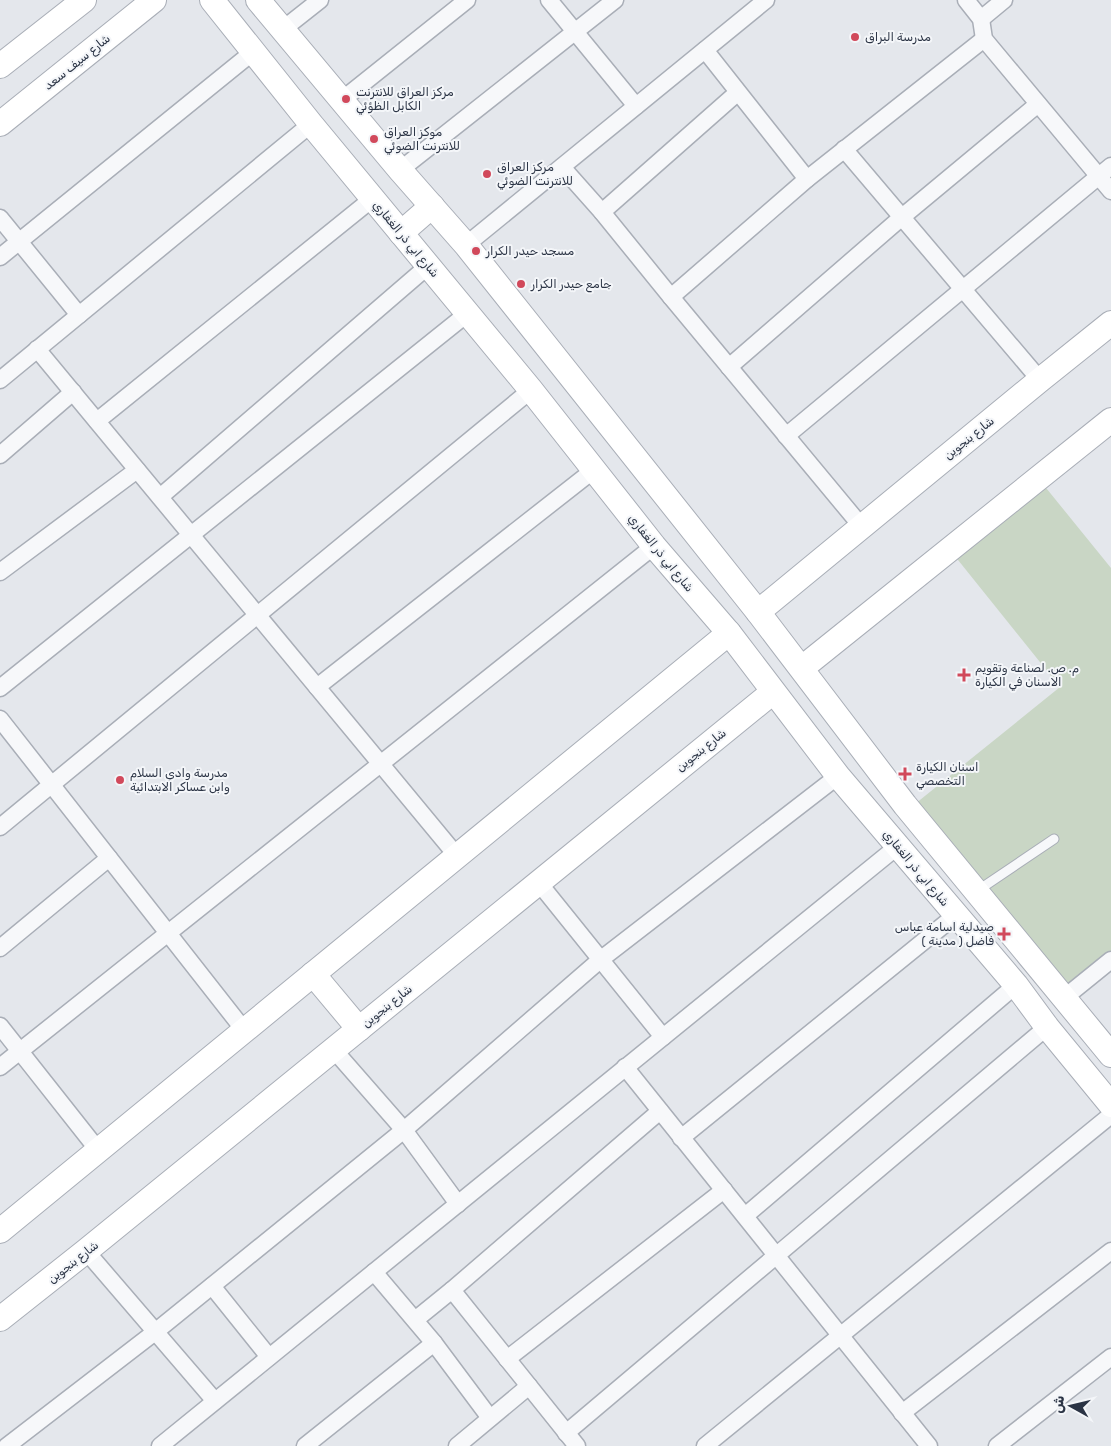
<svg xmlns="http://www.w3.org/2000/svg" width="1111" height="1446" font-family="Rubik,'Noto Naskh Arabic',sans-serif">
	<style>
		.green { fill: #c9d6c5 }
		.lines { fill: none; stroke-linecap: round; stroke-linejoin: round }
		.lane-casing { stroke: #a9aeb7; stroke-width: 11 }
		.street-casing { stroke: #a9aeb7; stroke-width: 19 }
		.secondary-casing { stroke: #a9aeb7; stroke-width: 26 }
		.lane { stroke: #f7f8fa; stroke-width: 9 }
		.street { stroke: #f7f8fa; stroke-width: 16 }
		.secondary { stroke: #fff; stroke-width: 24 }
		.poi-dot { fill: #d1495b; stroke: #f4f6f9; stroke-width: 2 }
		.labels { text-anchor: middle; stroke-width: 4; stroke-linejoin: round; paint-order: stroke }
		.poi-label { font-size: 12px; fill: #2b3445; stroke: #f4f6f9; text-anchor: start }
		.street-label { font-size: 12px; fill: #2b3445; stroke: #f4f6f9 }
	</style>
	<rect width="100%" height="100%" fill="#e4e7ec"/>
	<path class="green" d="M1038,478L1111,568V962L1069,996L915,804L1060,687L950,550Z"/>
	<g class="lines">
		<defs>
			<path id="lane" d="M977,891L1054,839"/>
			<g id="street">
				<path d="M549,0L636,106"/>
				<path d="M966,0L981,19L984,39L1111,191"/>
				<path d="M981,19L1004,0"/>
				<path d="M282,30L320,0"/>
				<path d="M705,50L807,179"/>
				<path d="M342,100L467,0"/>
				<path d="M844,149L1040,380"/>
				<path d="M562,167L602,212L671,297L862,527"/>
				<path d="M400,170L615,0"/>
				<path d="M602,212L737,93"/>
				<path d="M0,218L79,315"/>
				<path d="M466,245L766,0"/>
				<path d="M0,257L253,52"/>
				<path d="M671,297L807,179L984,39"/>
				<path d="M37,349L457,856"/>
				<path d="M729,367L902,217L1038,104"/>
				<path d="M0,380L311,124"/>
				<path d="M97,421L372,199"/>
				<path d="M786,436L1111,166"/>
				<path d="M0,455L73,392"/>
				<path d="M160,497L428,266"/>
				<path d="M0,572L137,470"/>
				<path d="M317,687L595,469"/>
				<path d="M0,688L468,313"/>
				<path d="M0,719L244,1030"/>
				<path d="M0,827L531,390"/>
				<path d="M539,883L663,1037"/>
				<path d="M0,948L109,858"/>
				<path d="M1064,998L1111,960"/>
				<path d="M0,1026L98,1150"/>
				<path d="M334,1050L404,1130L458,1204"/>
				<path d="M0,1067L654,546"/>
				<path d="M625,1067L929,1446"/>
				<path d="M681,1138L956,915"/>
				<path d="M745,1216L1016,985"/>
				<path d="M86,1251L215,1401"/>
				<path d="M374,1272L434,1343L490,1418"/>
				<path d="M212,1286L269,1357"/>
				<path d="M452,1290L577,1446"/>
				<path d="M415,1320L452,1290L660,1111"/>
				<path d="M507,1359L724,1190"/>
				<path d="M902,1413L1111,1251"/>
				<path d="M566,1433L1047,1027"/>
				<path d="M7,1446L155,1332L404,1130L600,960L838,776"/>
				<path d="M160,1446L898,846"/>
				<path d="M305,1446L434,1343"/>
				<path d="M457,1446L529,1386"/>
				<path d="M705,1446L1111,1115"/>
				<path d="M997,1446L1111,1357"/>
			</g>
			<g id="secondary">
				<path d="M212,0L311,124L531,390L654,546L729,633L838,776L1016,985L1047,1027L1111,1105"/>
				<path d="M258,0L400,170L466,245L758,612L905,805L1111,1055"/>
				<path d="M0,66L84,0"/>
				<path d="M0,124L154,0"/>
				<path d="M401,233L432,206"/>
				<path d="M758,612L1040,380L1111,323"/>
				<path d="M802,668L1111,420"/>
				<path d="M313,974L359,1029"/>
				<path d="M0,1231L729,633"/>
				<path d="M0,1319L86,1251L773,692"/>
			</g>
		</defs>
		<use href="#lane" class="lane-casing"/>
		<use href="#street" class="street-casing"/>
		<use href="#secondary" class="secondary-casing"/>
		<use href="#lane" class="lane"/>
		<use href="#street" class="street"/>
		<use href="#secondary" class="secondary"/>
	</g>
	<g class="poi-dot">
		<circle cx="855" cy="37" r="5"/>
		<circle cx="346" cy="99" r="5"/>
		<circle cx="374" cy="139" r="5"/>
		<circle cx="487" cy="174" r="5"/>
		<circle cx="476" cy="251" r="5"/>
		<circle cx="521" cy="284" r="5"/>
		<path d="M961.5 667.5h5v5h5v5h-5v5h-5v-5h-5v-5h5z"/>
		<path d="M902.5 766.5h5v5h5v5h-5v5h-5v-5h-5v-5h5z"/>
		<circle cx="120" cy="780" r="5"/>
		<path d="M1001.5 926.5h5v5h5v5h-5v5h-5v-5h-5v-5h5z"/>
	</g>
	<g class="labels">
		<g class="poi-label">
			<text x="865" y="41">مدرسة البراق</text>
			<text x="356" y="96">مركز العراق للانترنت<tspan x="356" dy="14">الكابل الظؤئي</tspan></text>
			<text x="384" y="136">موكز العراق<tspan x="384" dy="14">للانترنت الضوئي</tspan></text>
			<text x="497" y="171">مركز العراق<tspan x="497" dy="14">للانترنت الضوئي</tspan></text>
			<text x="486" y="255">مسجد حيدر الكرار</text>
			<text x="531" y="288">جامع حيدر الكرار</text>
			<text x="975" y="672">م. ص. لصناعة وتقويم<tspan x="975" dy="14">الاسنان في الكيارة</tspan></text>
			<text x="916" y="771">اسنان الكيارة<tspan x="916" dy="14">التخصصي</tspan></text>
			<text x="130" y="777">مدرسة وادي السلام<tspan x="130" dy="14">وابن عساكر الابتدائية</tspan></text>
			<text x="994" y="931" text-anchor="end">صيدلية اسامة عباس<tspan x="994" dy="14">فاضل ( مدينة )</tspan></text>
		</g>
		<g class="street-label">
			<text transform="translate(77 62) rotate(-39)" y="4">شارع سيف سعد</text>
			<text transform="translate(406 239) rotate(50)" y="4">شارع ابي ذر الغفاري</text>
			<text transform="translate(969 438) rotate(-39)" y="4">شارع بنجوين</text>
			<text transform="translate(661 553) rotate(51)" y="4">شارع ابي ذر الغفاري</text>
			<text transform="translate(701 750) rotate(-39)" y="4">شارع بنجوين</text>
			<text transform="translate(916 868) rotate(50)" y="4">شارع ابي ذر الغفاري</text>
			<text transform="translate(387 1006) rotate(-39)" y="4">شارع بنجوين</text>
			<text transform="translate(73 1262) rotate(-38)" y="4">شارع بنجوين</text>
		</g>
	</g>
	<g transform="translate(1071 1406) rotate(278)" stroke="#f4f6f9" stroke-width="4" paint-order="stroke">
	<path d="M0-4L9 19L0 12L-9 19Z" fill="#2b3445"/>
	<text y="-8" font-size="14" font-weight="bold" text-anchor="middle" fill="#2b3445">ش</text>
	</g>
</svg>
